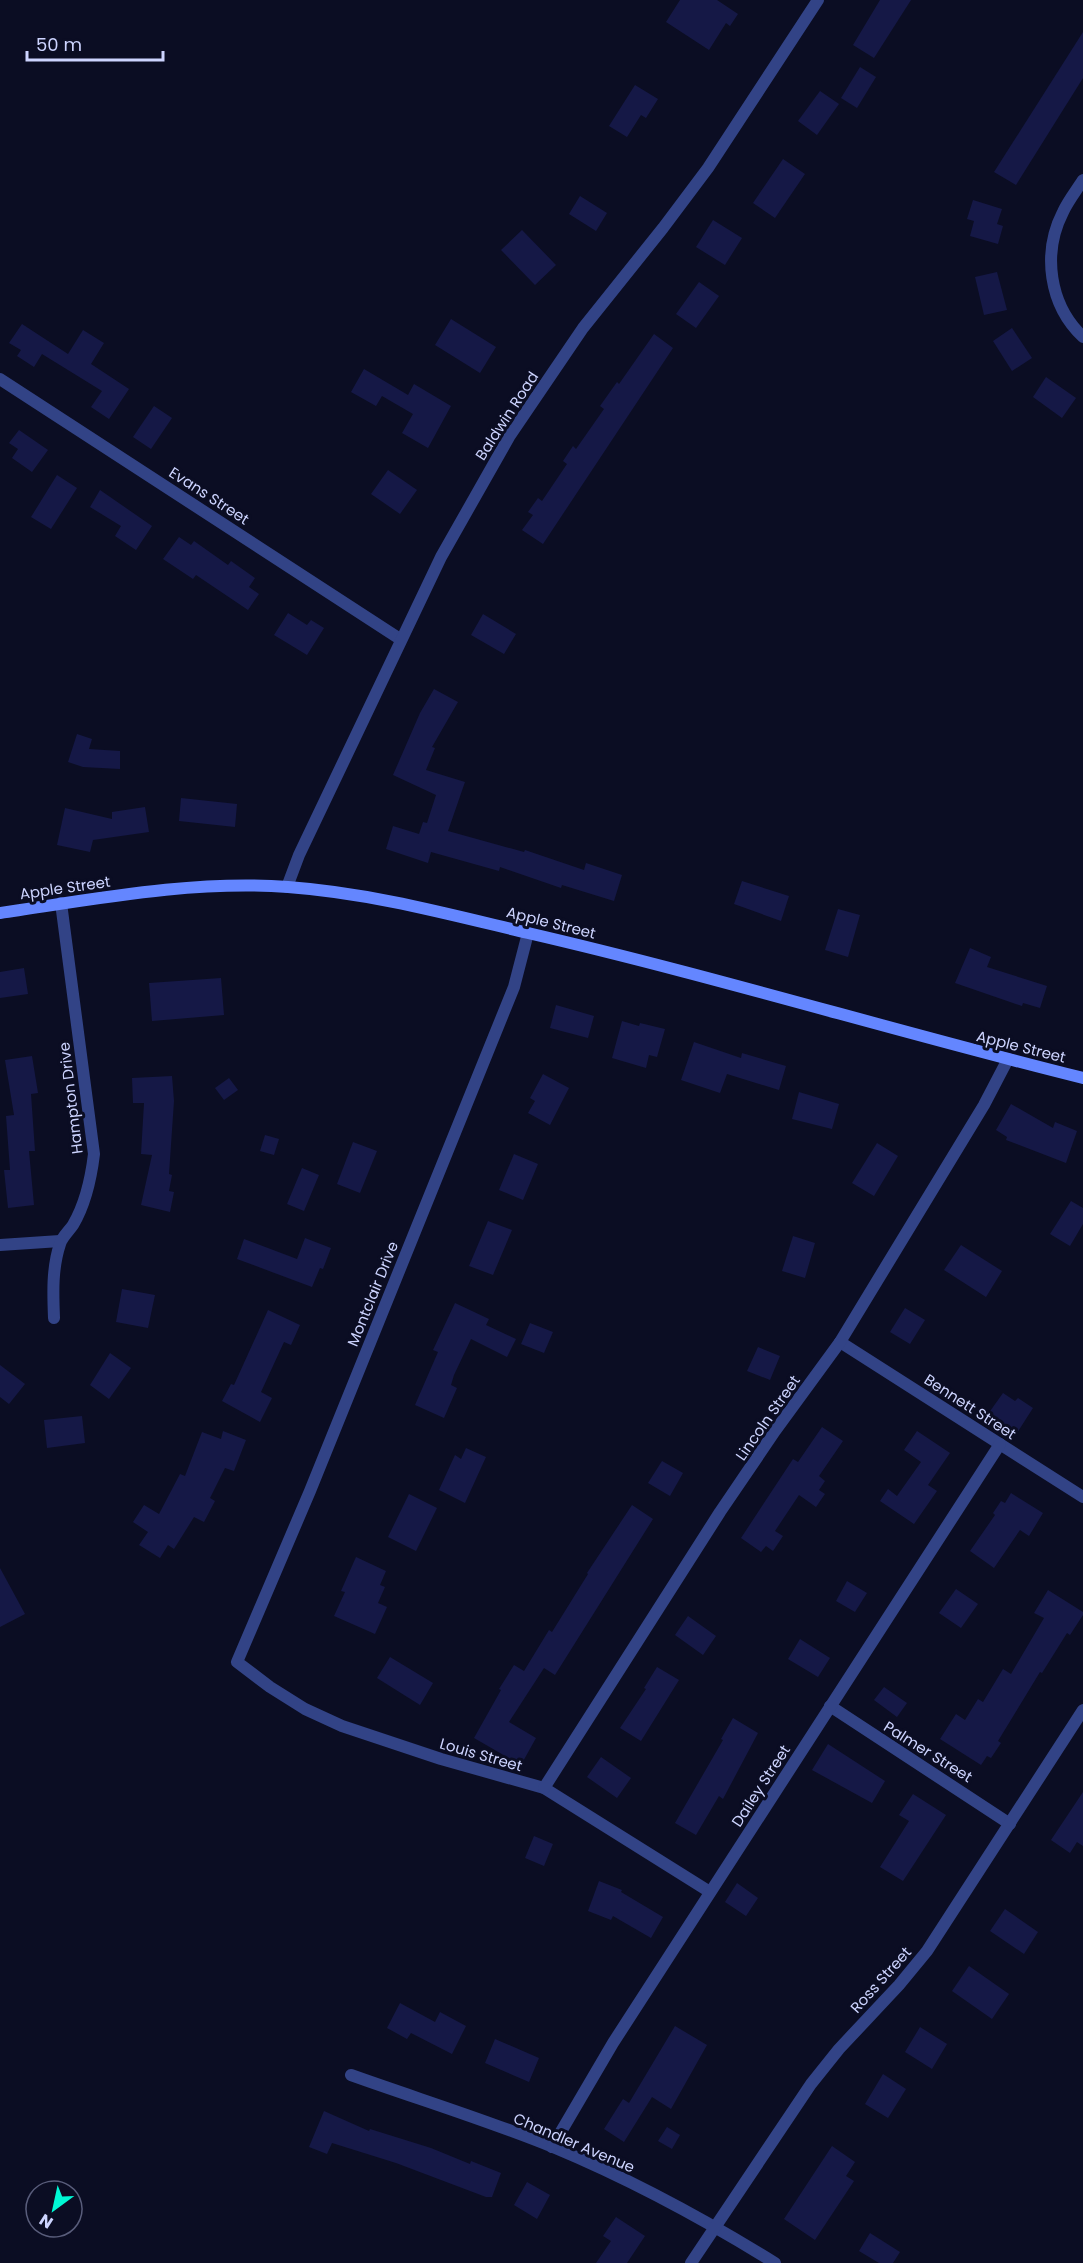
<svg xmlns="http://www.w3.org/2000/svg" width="1083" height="2263" font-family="Poppins,sans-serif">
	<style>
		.building { fill: #151846 }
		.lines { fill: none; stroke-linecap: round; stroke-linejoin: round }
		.street { stroke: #324386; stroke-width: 12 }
		.secondary { stroke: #6486ff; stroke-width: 12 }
		.labels { text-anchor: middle; stroke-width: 6; stroke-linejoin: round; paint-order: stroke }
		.street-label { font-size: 15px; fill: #cdd4ff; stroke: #0b0d23 }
	</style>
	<rect width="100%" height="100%" fill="#0b0d23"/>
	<g class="building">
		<path d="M680,0H717L738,14L730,26L726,23L709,50L666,22Z"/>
		<path d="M880,0H911L874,58L853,45Z"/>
		<path d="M1083,32V78L1016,185L994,172Z"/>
		<path d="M860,67L876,77L857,108L841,98Z"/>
		<path d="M635,85L658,99L646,118L641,115L627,137L609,126Z"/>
		<path d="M820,91L839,104L817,135L798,121Z"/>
		<path d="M783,159L805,174L775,218L753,203Z"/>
		<path d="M580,196L607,213L596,231L569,214Z"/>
		<path d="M973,200L1002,209L997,224L1003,226L998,244L970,236L974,221L967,219Z"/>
		<path d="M713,220L742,238L725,265L696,247Z"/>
		<path d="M522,230L556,265L535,285L501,250Z"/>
		<path d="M997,272L1007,310L984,315L975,277Z"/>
		<path d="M699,282L719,296L696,328L676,314Z"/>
		<path d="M451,319L496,347L480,373L435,345Z"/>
		<path d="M22,324L68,354L83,330L104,343L91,364L129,389L109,419L91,407L102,391L42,354L34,367L17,356L21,350L9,343Z"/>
		<path d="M1012,328L1032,358L1012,371L993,341Z"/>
		<path d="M654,334L673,348L543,544L522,530L533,515L528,512L538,498L542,501L567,464L563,461L573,446L576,449L604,409L600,406L617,382L619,384Z"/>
		<path d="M364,369L408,395L414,384L451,406L428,448L402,433L413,414L382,396L376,406L351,392Z"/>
		<path d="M1046,377L1076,398L1062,418L1033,397Z"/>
		<path d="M154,406L172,418L151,449L133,437Z"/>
		<path d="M19,430L48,450L32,472L12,458L18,449L9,443Z"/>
		<path d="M388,470L417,490L400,514L371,494Z"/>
		<path d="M57,475L77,488L51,529L31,517Z"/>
		<path d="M100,490L152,526L136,550L115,536L121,526L90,507Z"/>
		<path d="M179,537L191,545L194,541L228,565L231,561L255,578L249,587L259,594L248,610L196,575L193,579L163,559Z"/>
		<path d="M288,613L307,625L311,620L324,628L307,655L274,635Z"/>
		<path d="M483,614L516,634L504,654L471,635Z"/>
		<path d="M434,689L458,702L432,747L435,748L426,770L465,782L448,831L524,852L525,850L584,870L586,863L622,875L614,901L562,885L561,888L500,867L499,871L431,852L428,863L386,849L393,826L419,834L423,822L427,823L436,795L393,775L420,713Z"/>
		<path d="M77,734L92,739L89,749L120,751V769L83,767L68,762Z"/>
		<path d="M181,798L237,804L235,827L179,821Z"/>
		<path d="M145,807L149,832L93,840L90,852L57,845L65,808L112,819V812Z"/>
		<path d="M742,881L789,896L781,921L734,904Z"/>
		<path d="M838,909L860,915L848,957L825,950Z"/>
		<path d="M970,948L991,957L987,967L1047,986L1040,1008L1023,1003L1022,1006L955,983Z"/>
		<path d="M24,968L28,994L0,998V972Z"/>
		<path d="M221,978L224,1015L152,1021L149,983Z"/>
		<path d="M556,1005L594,1016L588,1038L550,1028Z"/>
		<path d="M622,1021L639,1026L640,1023L665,1029L657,1057L649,1055L646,1068L612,1058Z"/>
		<path d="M694,1042L741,1058L742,1053L786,1066L779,1090L727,1074L720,1093L681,1080Z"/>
		<path d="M32,1056L38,1093L31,1094L35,1151H29L34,1205L8,1208L4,1170H10L6,1116L14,1115L5,1060Z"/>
		<path d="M543,1074L569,1088L550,1125L528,1113L535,1101L530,1098Z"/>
		<path d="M172,1076L174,1101L169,1174L172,1175L169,1191L174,1192L170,1212L141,1205L152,1155L141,1154L144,1103H133L132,1078Z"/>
		<path d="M229,1078L238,1090L224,1100L215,1088Z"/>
		<path d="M799,1092L839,1104L832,1129L792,1119Z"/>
		<path d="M1011,1104L1053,1128L1055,1122L1077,1131L1066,1163L1006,1140L1007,1137L996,1130Z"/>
		<path d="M265,1135L279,1139L274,1155L260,1151Z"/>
		<path d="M353,1142L377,1151L360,1193L337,1184Z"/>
		<path d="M877,1143L898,1156L874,1196L852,1183Z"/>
		<path d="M514,1154L538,1164L523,1200L499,1190Z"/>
		<path d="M302,1168L319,1175L304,1211L287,1204Z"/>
		<path d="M1071,1201L1083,1208V1224L1070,1246L1050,1234Z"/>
		<path d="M488,1221L512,1230L493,1275L469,1266Z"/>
		<path d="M793,1236L815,1243L805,1278L782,1271Z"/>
		<path d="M305,1238L331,1248L323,1269L320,1268L312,1287L237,1259L244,1239L297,1259Z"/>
		<path d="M961,1245L1002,1271L986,1297L944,1270Z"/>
		<path d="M122,1289L155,1295L148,1328L116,1322Z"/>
		<path d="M455,1303L489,1319L486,1325L516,1339L507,1357L471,1339L454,1375L451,1385L457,1388L444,1418L415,1405L438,1352L433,1350Z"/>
		<path d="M905,1308L925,1320L910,1344L890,1332Z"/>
		<path d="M268,1310L300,1325L291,1345L284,1342L261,1392L272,1398L260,1422L222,1401L231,1384L234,1385Z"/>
		<path d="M530,1323L553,1332L544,1353L521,1344Z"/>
		<path d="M758,1347L780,1356L770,1380L747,1371Z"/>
		<path d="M110,1353L131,1368L109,1399L90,1385Z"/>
		<path d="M0,1365L25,1384L9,1404L0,1397Z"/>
		<path d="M1003,1393L1015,1401L1018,1398L1033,1408L1017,1433L988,1414Z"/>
		<path d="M82,1416L85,1443L47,1448L44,1420Z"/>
		<path d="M822,1427L843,1441L819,1476L825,1481L819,1490L825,1494L816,1507L799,1495L775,1531L783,1536L773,1551L766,1546L761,1552L741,1538L793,1459L798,1462Z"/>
		<path d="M223,1431L246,1440L234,1471L225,1468L210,1498L215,1501L204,1522L194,1517L174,1549L168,1545L160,1558L139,1545L148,1532L133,1522L144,1505L159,1514L180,1474L185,1476L202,1432L221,1439Z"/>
		<path d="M917,1431L950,1453L928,1485L937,1491L914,1524L880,1501L888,1489L897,1496L921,1462L904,1450Z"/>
		<path d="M466,1448L486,1457L465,1503L439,1490L455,1455L461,1459Z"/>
		<path d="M662,1461L683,1473L670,1496L648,1483Z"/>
		<path d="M1011,1493L1043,1513L1029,1536L1020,1530L994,1568L970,1551L995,1515L993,1513L1001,1501L1005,1503Z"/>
		<path d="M409,1494L437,1508L416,1551L388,1537Z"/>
		<path d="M632,1505L653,1519L555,1675L544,1668L509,1722L536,1738L521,1765L474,1738L501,1690L499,1689L514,1665L524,1671L549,1630L552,1632L588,1574L587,1573Z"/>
		<path d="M356,1557L386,1571L380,1585L385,1587L378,1603L387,1607L375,1634L334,1616L345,1592L341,1591Z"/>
		<path d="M0,1568L25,1614L0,1627Z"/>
		<path d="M847,1581L867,1593L855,1612L836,1601Z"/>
		<path d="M956,1589L978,1604L961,1628L939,1613Z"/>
		<path d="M1048,1590L1083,1612V1615L1070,1635L1067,1633L1042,1673L1040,1672L998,1741L1001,1743L991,1758L987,1756L981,1765L940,1739L956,1714L965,1720L978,1699L983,1702L1003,1669L1011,1674L1044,1618L1034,1613Z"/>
		<path d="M688,1616L716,1636L703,1655L675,1635Z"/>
		<path d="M800,1639L830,1658L818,1677L788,1659Z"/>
		<path d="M390,1657L433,1683L420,1705L377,1678Z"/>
		<path d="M657,1667L679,1680L641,1741L620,1728L646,1689L644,1688Z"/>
		<path d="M884,1687L907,1703L897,1717L874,1700Z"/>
		<path d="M733,1718L758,1733L723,1799L719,1796L696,1835L675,1823L723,1740L721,1739Z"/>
		<path d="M828,1744L885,1781L872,1803L812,1770Z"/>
		<path d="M601,1757L631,1778L617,1798L587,1777Z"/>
		<path d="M1083,1792V1846L1077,1842L1070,1853L1051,1840Z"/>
		<path d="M913,1794L946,1815L903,1881L880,1867L909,1821L899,1815Z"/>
		<path d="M534,1836L553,1844L544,1866L525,1858Z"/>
		<path d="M599,1881L622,1890L621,1892L663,1917L651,1938L613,1916L611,1920L588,1911Z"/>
		<path d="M737,1883L758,1898L746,1916L725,1902Z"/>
		<path d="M1005,1909L1038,1932L1024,1954L990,1931Z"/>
		<path d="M969,1966L1009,1994L992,2019L952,1991Z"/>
		<path d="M400,2003L435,2022L440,2012L466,2026L452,2054L411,2033L407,2039L387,2028Z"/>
		<path d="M675,2026L707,2045L671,2109L652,2097L624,2142L604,2129L623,2099L629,2103Z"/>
		<path d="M920,2027L947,2044L932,2069L905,2052Z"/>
		<path d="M495,2039L539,2058L529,2082L485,2063Z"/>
		<path d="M883,2074L906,2089L888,2118L865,2104Z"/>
		<path d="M324,2111L369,2131L370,2129L431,2148L470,2164L471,2161L501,2173L492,2197H486L396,2163L332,2143L327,2154L309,2147Z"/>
		<path d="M667,2127L680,2135L672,2149L658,2141Z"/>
		<path d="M832,2146L855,2162L846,2176L854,2181L815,2240L784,2219Z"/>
		<path d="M527,2182L550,2195L537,2219L514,2205Z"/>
		<path d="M616,2217L645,2236L627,2263H596L611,2241L603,2236Z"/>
		<path d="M870,2233L900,2252L893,2263H879L859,2251Z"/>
	</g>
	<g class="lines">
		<g class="street">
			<path d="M1083,180C1076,191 1068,201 1063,212C1042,253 1049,305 1083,337"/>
			<path d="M0,379L400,639"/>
			<path d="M287,887L299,855L441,557L509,437L583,328L663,228L708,168L818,0"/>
			<path d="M528,933L514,987L310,1491L237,1662L270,1687L305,1709L342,1726L441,1759L544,1788L710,1892"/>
			<path d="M0,1245L60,1241"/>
			<path d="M54,1318C53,1293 52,1268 60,1244C62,1237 69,1231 73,1225C86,1203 91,1179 94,1154L61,903"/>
			<path d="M840,1342L1083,1497"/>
			<path d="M830,1706L1010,1824"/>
			<path d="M544,1788L720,1512L775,1431L840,1342L984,1105L1008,1059"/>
			<path d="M351,2075C418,2099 487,2120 553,2147C630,2179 704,2219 775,2263"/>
			<path d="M552,2147L613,2043L1000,1444"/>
			<path d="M691,2263L811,2084L839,2049L899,1985L927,1951L1083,1710"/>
		</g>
		<path class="secondary" d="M0,913C95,899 192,880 288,887C370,893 448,914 528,933C714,976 897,1032 1083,1078"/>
	</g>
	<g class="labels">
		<g class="street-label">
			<text transform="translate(507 416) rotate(-57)" y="5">Baldwin Road</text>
			<text transform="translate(209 496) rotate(33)" y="5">Evans Street</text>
			<text transform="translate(65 888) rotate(-8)" y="5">Apple Street</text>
			<text transform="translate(551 923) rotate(14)" y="5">Apple Street</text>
			<text transform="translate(1021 1047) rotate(14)" y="5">Apple Street</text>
			<text transform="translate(71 1098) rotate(-97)" y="5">Hampton Drive</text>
			<text transform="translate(373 1294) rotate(-68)" y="5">Montclair Drive</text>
			<text transform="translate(970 1407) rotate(33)" y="5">Bennett Street</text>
			<text transform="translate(768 1418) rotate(-55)" y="5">Lincoln Street</text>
			<text transform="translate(928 1752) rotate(32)" y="5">Palmer Street</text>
			<text transform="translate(481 1755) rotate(16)" y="5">Louis Street</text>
			<text transform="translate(761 1786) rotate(-57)" y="5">Dailey Street</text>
			<text transform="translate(881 1980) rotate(-48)" y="5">Ross Street</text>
			<text transform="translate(574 2143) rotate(23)" y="5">Chandler Avenue</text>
		</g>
	</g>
	<g transform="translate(54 2209) rotate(213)"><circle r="28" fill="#0b0d23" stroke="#595d7b" stroke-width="1.5"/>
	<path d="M0-4.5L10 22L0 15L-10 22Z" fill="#00f8d4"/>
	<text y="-9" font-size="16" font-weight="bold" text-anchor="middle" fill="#cdd4ff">N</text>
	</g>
	<path d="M27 51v9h136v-9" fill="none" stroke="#cdd4ff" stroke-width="3"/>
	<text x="36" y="51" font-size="18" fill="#cdd4ff" stroke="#0b0d23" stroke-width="4.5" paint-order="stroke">50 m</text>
</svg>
